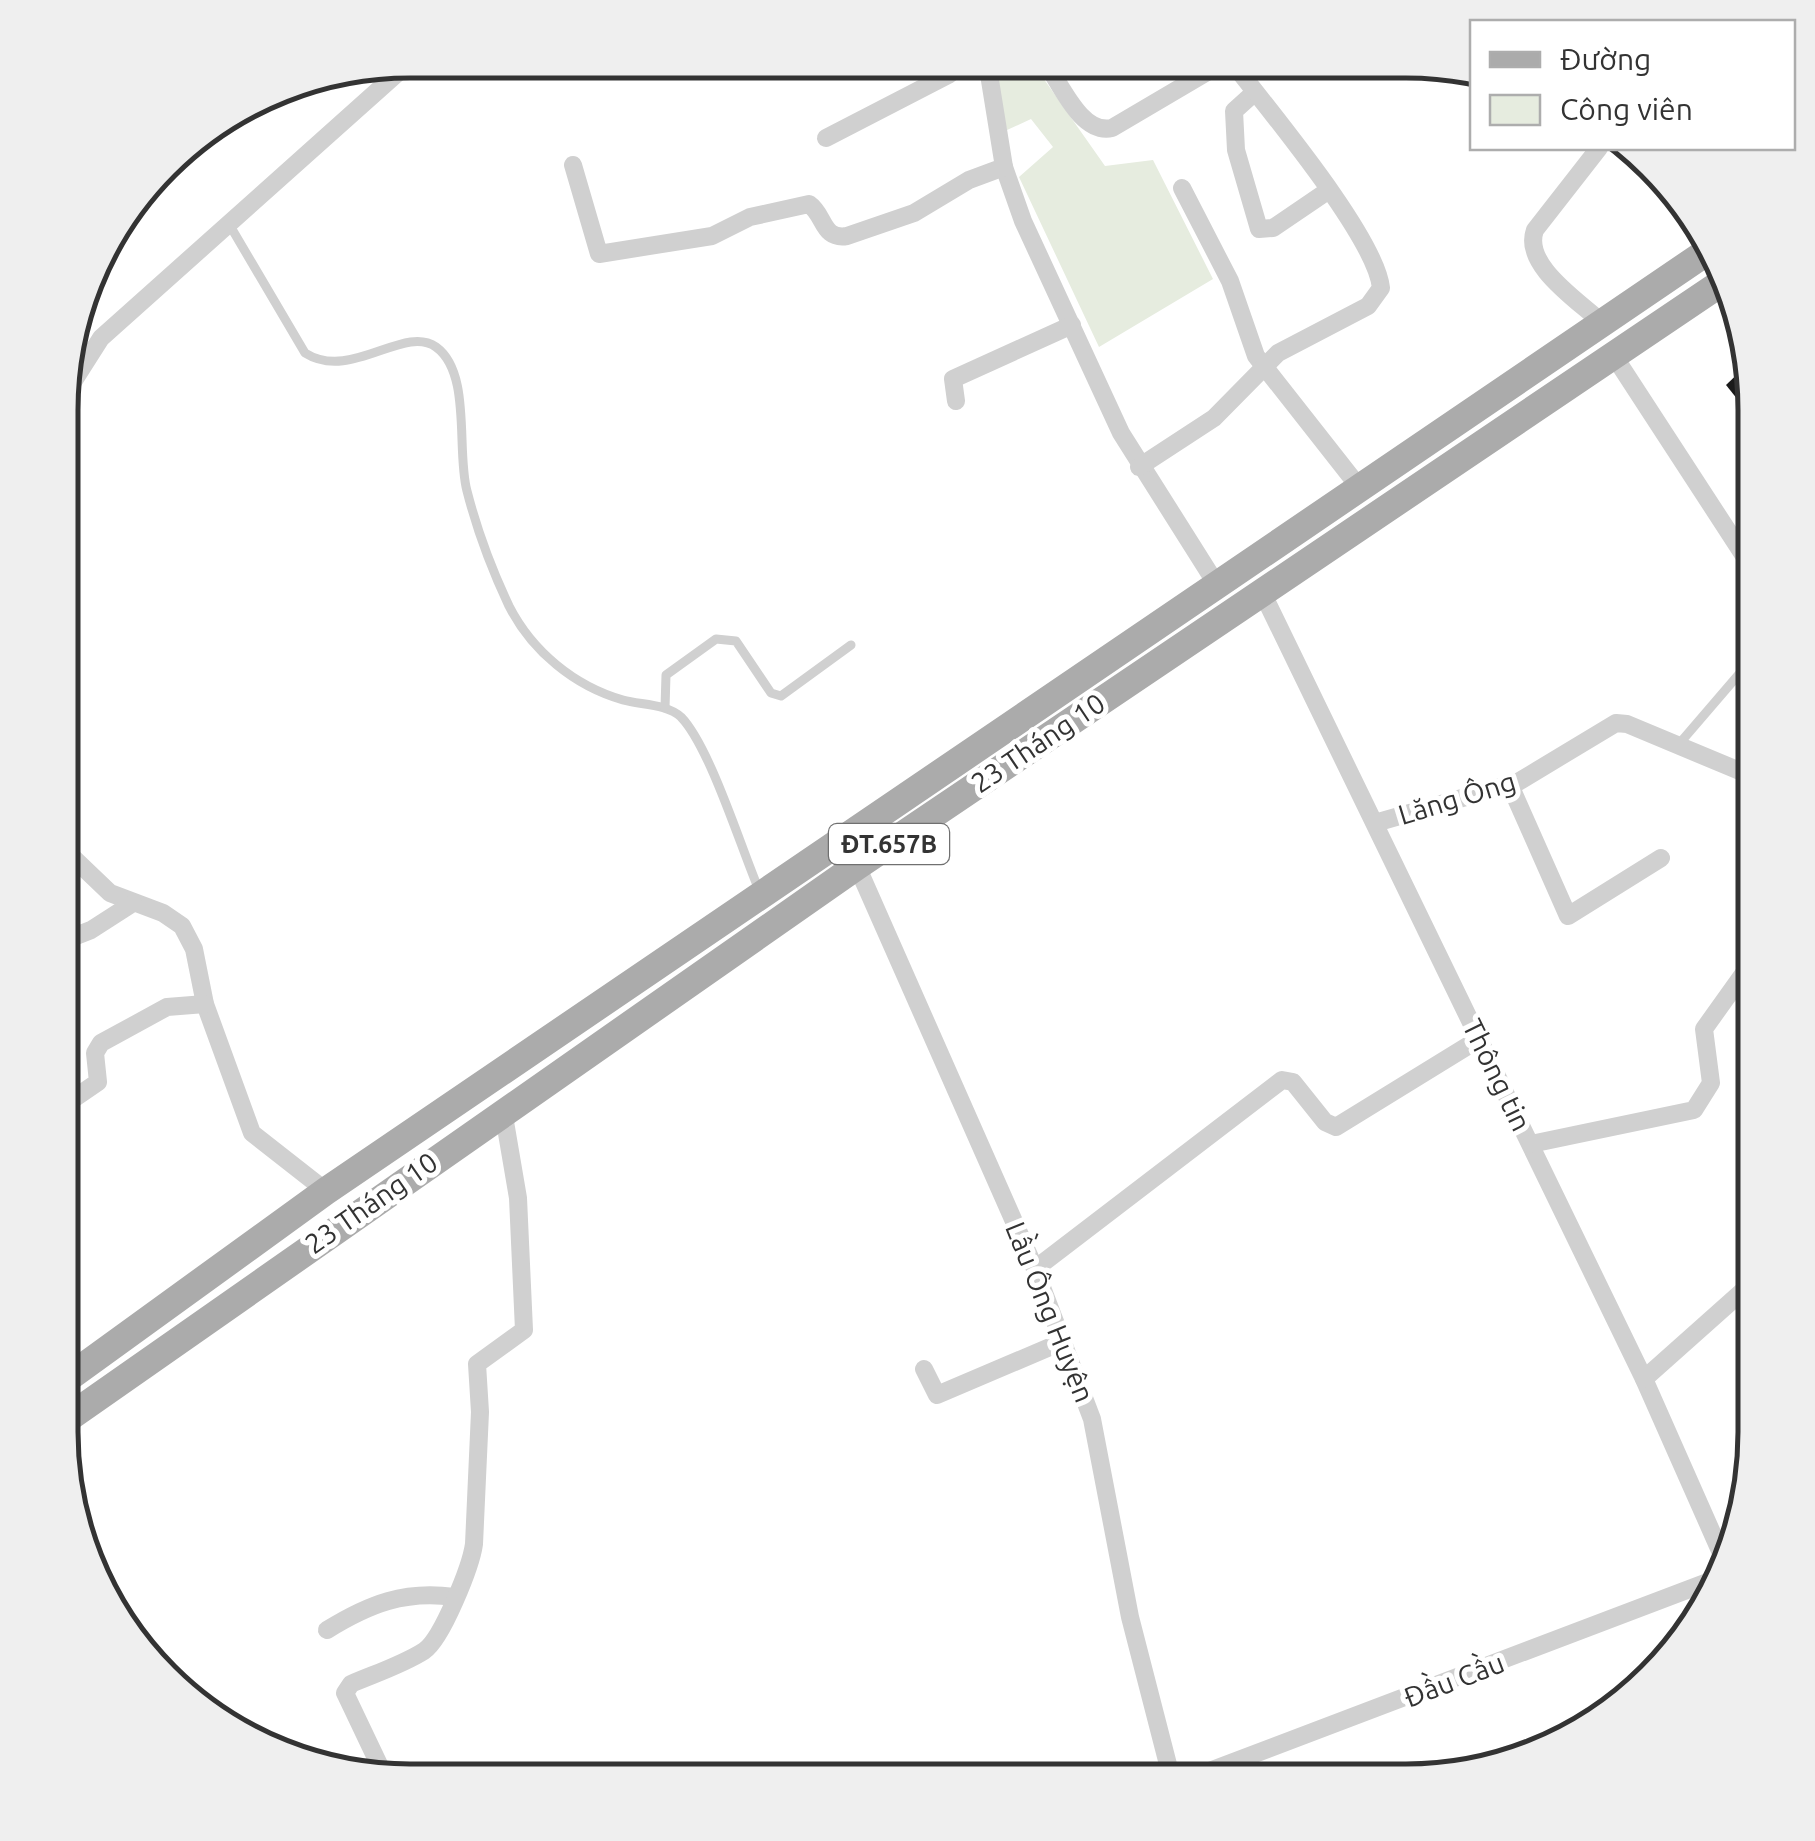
<svg xmlns="http://www.w3.org/2000/svg" width="1815" height="1841" font-family="Ubuntu,sans-serif">
	<style>
		.green { fill: #e6ecdf }
		.building { fill: #1a1a1a }
		.lines { fill: none; stroke-linecap: round; stroke-linejoin: round }
		.lane { stroke: #d0d0d0; stroke-width: 9 }
		.street { stroke: #d0d0d0; stroke-width: 18 }
		.primary { stroke: #ababab; stroke-width: 28 }
		.labels { text-anchor: middle; stroke-width: 10; stroke-linejoin: round; paint-order: stroke }
		.shield { fill: #fff; stroke: #707070; stroke-width: 2.5 }
		.shield-label { font-size: 25px; font-weight: bold; fill: #333 }
		.street-label { font-size: 28px; fill: #333; stroke: #fff }
		.rim { fill: none; stroke: #333; stroke-width: 5 }
	</style>
	<rect width="100%" height="100%" fill="#fff"/>
	<path class="green" d="M1017,62L1034,65L1105,166L1153,160L1213,279L1099,347L1019,177L1053,147L1031,119L1007,130L995,83Z"/>
	<path class="building" d="M1749,363L1754,387V420L1726,385Z"/>
	<g class="lines">
		<g class="lane">
			<path d="M229,224L305,353C351,382 404,324 436,347C472,373 456,451 467,491C477,530 492,570 509,606C532,651 574,686 623,700C641,705 667,704 681,717C710,747 741,848 759,890"/>
			<path d="M665,708L666,675L716,639L736,641L771,693L781,696L851,645"/>
			<path d="M1679,744L1752,659"/>
		</g>
		<g class="street">
			<path d="M987,62L1004,167L1023,221L1121,433L1215,582"/>
			<path d="M1045,62C1061,84 1081,135 1112,128L1224,62"/>
			<path d="M1255,92L1234,111L1236,150L1259,229L1273,228L1329,190"/>
			<path d="M826,138L948,75L965,62"/>
			<path d="M1599,148L1535,230C1522,265 1579,301 1601,322"/>
			<path d="M573,165L599,254L712,236L750,217L809,204C825,215 822,240 847,236L914,213L969,180L1004,167"/>
			<path d="M1182,188L1230,281L1256,356L1359,487"/>
			<path d="M1614,356L1754,571"/>
			<path d="M66,393L101,338L412,60"/>
			<path d="M956,401L953,379L1072,325"/>
			<path d="M1139,467L1214,418L1278,353L1368,306L1381,288C1376,237 1267,108 1232,62"/>
			<path d="M1262,592L1644,1379L1725,1562"/>
			<path d="M1510,785L1568,916L1661,858"/>
			<path d="M1375,823L1518,782L1616,723L1627,724L1754,777"/>
			<path d="M64,849L110,893L163,913L182,926L194,949L205,1004L252,1133L326,1191"/>
			<path d="M857,866L1035,1269L1092,1419L1130,1617L1172,1780"/>
			<path d="M63,941L91,930L133,903"/>
			<path d="M63,1106L98,1082L95,1053L101,1043L167,1007L205,1004"/>
			<path d="M1531,1144L1694,1110L1711,1083L1704,1029L1754,959"/>
			<path d="M1035,1269L1282,1080L1293,1082L1325,1122L1336,1127L1479,1039"/>
			<path d="M924,1369L937,1395L1064,1341"/>
			<path d="M1644,1379L1754,1281"/>
			<path d="M327,1630C369,1604 405,1590 454,1597"/>
			<path d="M385,1777L345,1693L351,1684C374,1674 402,1665 424,1651C442,1639 471,1566 474,1544L480,1412L477,1364L524,1330L518,1198L503,1110"/>
			<path d="M1186,1780L1721,1577"/>
		</g>
		<g class="primary">
			<path d="M61,1383L326,1191L1711,249"/>
			<path d="M61,1423L857,866L1727,279"/>
		</g>
	</g>
	<g class="labels">
		<rect class="shield" x="829" y="824" width="120" height="40" rx="8"/>
		<g class="shield-label">
			<text x="889" y="853">ĐT.657B</text>
		</g>
		<g class="street-label">
			<text transform="translate(1038 743) rotate(-34)" y="10">23 Tháng 10</text>
			<text transform="translate(1457 798) rotate(-17)" y="10">Lăng Ông</text>
			<text transform="translate(1497 1075) rotate(64)" y="10">Thông tin</text>
			<text transform="translate(371 1203) rotate(-35)" y="10">23 Tháng 10</text>
			<text transform="translate(1050 1312) rotate(68)" y="10">Lầu Ông Huyện</text>
			<text transform="translate(1454 1680) rotate(-21)" y="10">Đầu Cầu</text>
		</g>
	</g>
	<path d="M0 0H1815V1841H0ZM410 78H1406A332 332 0 0 1 1738 410V1432A332 332 0 0 1 1406 1764H410A332 332 0 0 1 78 1432V410A332 332 0 0 1 410 78Z" fill="#efefef" fill-rule="evenodd"/>
	<path class="rim" d="M410 78H1406A332 332 0 0 1 1738 410V1432A332 332 0 0 1 1406 1764H410A332 332 0 0 1 78 1432V410A332 332 0 0 1 410 78Z"/>
	<rect x="1470" y="20" width="325" height="130" fill="#ffffff" stroke="#adadad" stroke-width="2.5"/>
	<rect x="1490" y="52" width="50" height="15" fill="#ababab" stroke="#adadad" stroke-width="2.5"/>
	<text x="1560" y="70" font-size="30" fill="#333333">Đường</text>
	<rect x="1490" y="95" width="50" height="30" fill="#e6ecdf" stroke="#adadad" stroke-width="2.5"/>
	<text x="1560" y="120" font-size="30" fill="#333333">Công viên</text>
</svg>
